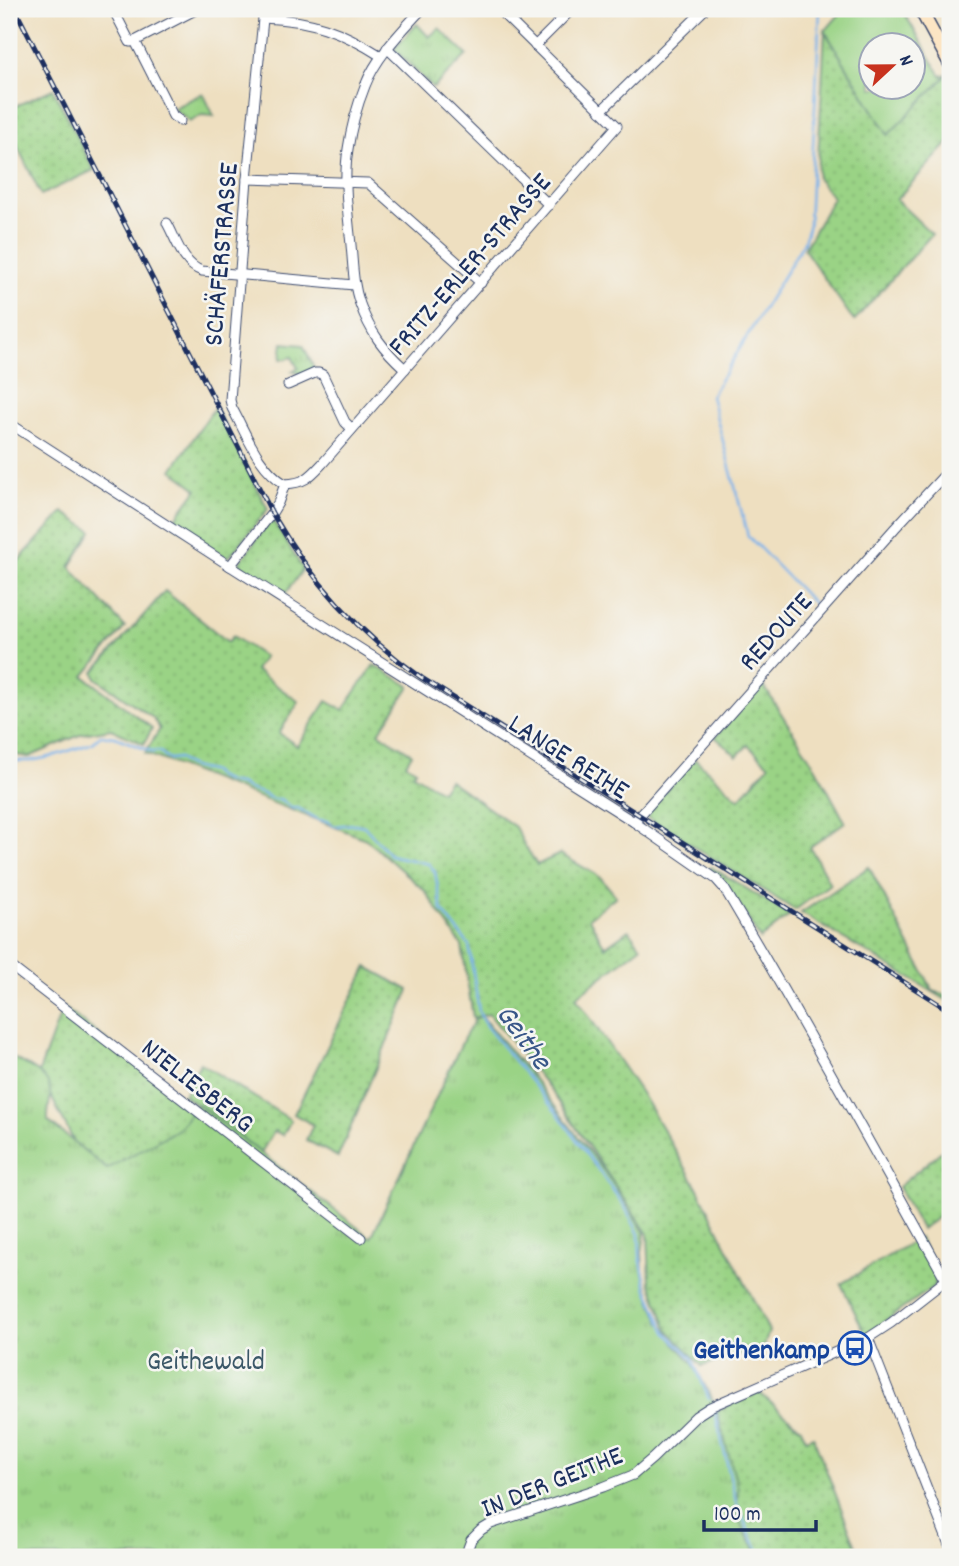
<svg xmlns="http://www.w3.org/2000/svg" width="959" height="1566" font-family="Dekko,sans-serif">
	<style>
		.grass { fill: url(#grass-dots); stroke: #5a8172; stroke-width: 2 }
		.park { fill: url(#park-tufts); stroke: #5a8172; stroke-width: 2 }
		.pitch { fill: #9ad385; stroke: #5a8172; stroke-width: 2; fill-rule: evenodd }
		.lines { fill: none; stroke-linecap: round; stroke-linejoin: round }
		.stream { stroke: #7ab2ea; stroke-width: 2.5 }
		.street-casing { stroke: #3b496d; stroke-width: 11 }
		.secondary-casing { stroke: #3b496d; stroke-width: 15 }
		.street { stroke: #fff; stroke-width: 9 }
		.secondary { stroke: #fce5c4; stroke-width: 12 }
		.rail-casing { stroke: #1b2f5e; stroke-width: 5 }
		.rail { stroke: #f6f6f2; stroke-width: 2.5; stroke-dasharray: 8; stroke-linecap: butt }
		.labels { text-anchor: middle; stroke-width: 5; stroke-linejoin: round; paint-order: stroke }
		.street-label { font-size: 28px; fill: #1b2f5e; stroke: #f6f6f2 }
		.transit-label { font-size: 28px; font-weight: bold; fill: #164399; stroke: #f6f6f2; text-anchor: end }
		.park-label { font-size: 28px; fill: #3b5868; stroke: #f6f6f2 }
		.water-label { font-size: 30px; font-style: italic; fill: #385688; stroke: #f6f6f2 }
	</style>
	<defs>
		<pattern id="grass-dots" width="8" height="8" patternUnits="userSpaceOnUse" patternTransform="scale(1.75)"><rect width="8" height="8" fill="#9ad385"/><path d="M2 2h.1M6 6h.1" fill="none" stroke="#84b575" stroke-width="1.8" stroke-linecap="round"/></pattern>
		<pattern id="park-tufts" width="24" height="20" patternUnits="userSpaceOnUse" patternTransform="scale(1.75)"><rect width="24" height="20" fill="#9ad385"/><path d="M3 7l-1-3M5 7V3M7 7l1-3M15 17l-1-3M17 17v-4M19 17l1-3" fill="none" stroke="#84b575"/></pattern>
	</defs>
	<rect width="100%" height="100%" fill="#f6f6f2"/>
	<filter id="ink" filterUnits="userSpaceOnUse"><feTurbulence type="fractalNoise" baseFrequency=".0143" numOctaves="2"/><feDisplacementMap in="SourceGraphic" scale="14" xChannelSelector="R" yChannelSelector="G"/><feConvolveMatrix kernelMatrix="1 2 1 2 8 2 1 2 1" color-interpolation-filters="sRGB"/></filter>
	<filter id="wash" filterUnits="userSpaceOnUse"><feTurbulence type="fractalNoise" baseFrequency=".00686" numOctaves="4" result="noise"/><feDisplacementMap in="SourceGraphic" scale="28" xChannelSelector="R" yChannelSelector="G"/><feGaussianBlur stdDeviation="1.57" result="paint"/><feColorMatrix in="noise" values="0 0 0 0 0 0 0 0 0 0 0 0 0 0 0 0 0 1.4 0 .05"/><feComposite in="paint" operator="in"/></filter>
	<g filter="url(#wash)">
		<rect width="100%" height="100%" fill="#eedfc0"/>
		<g class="grass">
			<path d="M825,31L888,135L948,74L950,78V141L896,200L932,234L854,321L804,249L833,198L817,178Z"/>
			<path d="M53,89L94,170L41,195L9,129V109Z"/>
			<path d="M215,407L268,509L230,556L226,557L172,523L197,489L172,470Z"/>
			<path d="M63,512L92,531L70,567L125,627L84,676L152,728L144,744L111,729L82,734L29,757L9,754V571Z"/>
			<path d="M272,519L303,569L284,596L240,567L239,563Z"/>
			<path d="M165,591L228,642L233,636L264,657L255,670L299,702L279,733L297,746L327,701L343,710L374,665L410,686L379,733L412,754L406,764L416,770L413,774L441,791L449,780L515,827L524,844L537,865L560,854L600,877L616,896L589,918L605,947L629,930L641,947L576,997L641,1093L697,1187L769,1331L764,1347L702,1366L668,1330L650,1282L648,1234L552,1092L489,1014L473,1018L462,946L425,891L366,839L145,753L160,729L153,718L96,678L94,672Z"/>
			<path d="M763,685L816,768L845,822L810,847L830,884L795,910L643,815L695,759L739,799L769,765L748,745L737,756L715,737Z"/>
			<path d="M711,867L790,915L760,939L725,882L709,869Z"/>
			<path d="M869,867L933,991L950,996V1002L801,913Z"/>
			<path d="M367,967L409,990L338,1157L306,1140L313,1125L294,1114Z"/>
			<path d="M63,1007L200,1112L147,1156L94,1176L73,1140L39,1072Z"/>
			<path d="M200,1063L291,1120L283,1135L274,1131L259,1156L184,1095Z"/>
			<path d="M950,1144V1209L921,1229L898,1187Z"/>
			<path d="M919,1238L937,1273V1279L934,1286L866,1335L841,1284Z"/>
			<path d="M756,1390L801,1428L806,1439L813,1436L860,1557H759L739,1521L711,1415Z"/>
		</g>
		<g class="park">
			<path d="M417,24L429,37L439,28L467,55L433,88L394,49Z"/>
			<path d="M203,93L214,116L202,115L189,122C184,113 178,116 174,108Z"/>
			<path d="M283,343L303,345L315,370L304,375L292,371L298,368L292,357L286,359H281Z"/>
			<path d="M481,1016L530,1074L610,1179L645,1233L642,1252L643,1272L652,1303L660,1321L678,1347L692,1362L711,1397L717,1412L738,1488L736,1509L739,1521L759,1557H9V1055C23,1064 50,1073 50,1092C51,1102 47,1111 48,1121L107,1169L178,1129L198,1104L371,1238L464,1038L476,1018Z"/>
		</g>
		<path class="pitch" d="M844,9H902L941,76L948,74L888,135L825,31ZM872,46H914V88H872Z"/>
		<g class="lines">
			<g class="stream">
				<path d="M817,607L748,536L711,396L804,242L809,224L820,9"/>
				<path d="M9,761H30L50,757L93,743L101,735L115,737L153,752L158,751L162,753L165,757L170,759L179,758C187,769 201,768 212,772C217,779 232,784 240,784C248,791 255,790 263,794C270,797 271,800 280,799L292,808H298L319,820L327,821L334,826L355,824L364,826L390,855L429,864L435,872L442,910L469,945L479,1012L486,1026L561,1118L625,1207L639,1234L640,1257L647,1289L666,1332L692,1358L709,1399"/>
				<path d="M715,1412L736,1502L753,1541L763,1557"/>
			</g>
		</g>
	</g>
	<g filter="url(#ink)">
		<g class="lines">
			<defs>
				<g id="street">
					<path d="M113,9L130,42L135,41L173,116L180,121"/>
					<path d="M264,9L247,179L230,400L232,408C247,435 258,468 285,484"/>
					<path d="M263,18C312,20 340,30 381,56"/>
					<path d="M135,41L197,9"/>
					<path d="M535,46L572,9"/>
					<path d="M387,48L549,205"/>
					<path d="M601,111L705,9"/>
					<path d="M247,179L368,183L481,283"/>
					<path d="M167,223C176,239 183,265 202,271L354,285"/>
					<path d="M405,369C383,349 370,332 360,304C353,285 353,265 351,245C348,214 343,180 348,149C351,128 357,106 365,86C376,57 401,32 422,9"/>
					<path d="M288,385L315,373H319L323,375L345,422L352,429"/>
					<path d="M9,423L230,566L634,822L716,879L724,888C801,1017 873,1149 946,1280L891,1323L868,1338L710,1407L696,1416L653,1458L633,1475L603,1487L491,1524L481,1530L471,1540L468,1548V1557"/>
					<path d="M230,566L272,513L278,503L285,484C304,483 309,478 322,464L617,126L498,9"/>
					<path d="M634,822L895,528L950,469"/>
					<path d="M9,965L361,1238"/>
					<path d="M868,1338L950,1547"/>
				</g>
				<path id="secondary" d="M920,9L950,64"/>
			</defs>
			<use href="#street" class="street-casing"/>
			<use href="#secondary" class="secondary-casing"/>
			<use href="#street" class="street"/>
			<use href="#secondary" class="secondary"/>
			<defs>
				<path id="rail" d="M15,9L272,513C310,579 359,634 422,678L950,1011"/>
			</defs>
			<use href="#rail" class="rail-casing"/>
			<use href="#rail" class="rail"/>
		</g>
	</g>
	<defs>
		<symbol id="bus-ring" viewBox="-11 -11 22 22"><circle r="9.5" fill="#f6f6f2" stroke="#1a4fb4" stroke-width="1.5"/><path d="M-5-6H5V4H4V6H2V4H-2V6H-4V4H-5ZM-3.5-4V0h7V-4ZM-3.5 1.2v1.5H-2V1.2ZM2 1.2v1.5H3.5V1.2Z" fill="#1a4fb4"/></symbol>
	</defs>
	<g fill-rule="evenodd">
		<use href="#bus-ring" x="836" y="1329" width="38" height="38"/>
	</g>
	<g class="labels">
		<g class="street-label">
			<text transform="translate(219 254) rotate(-85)" y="10">SCHÄFERSTRASSE</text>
			<text transform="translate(468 263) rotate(-49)" y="10">FRITZ-ERLER-STRASSE</text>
			<text transform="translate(774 630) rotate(-48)" y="10">REDOUTE</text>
			<text transform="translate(570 755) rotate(32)" y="10">LANGE REIHE</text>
			<text transform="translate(199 1084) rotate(38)" y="10">NIELIESBERG</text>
			<text transform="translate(551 1480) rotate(-22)" y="10">IN DER GEITHE</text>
		</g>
		<g class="transit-label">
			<text x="830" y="1358">Geithenkamp</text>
		</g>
		<g class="park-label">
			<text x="206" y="1369">Geithewald</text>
		</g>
		<g class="water-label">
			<text transform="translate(525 1036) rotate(54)" y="10">Geithe</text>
		</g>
	</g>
	<rect width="959" height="1566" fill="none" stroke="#f6f6f2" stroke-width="35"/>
	<g transform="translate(892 66) rotate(68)"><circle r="33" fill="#f6f6f2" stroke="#9ea6b7" stroke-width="2"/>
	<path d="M0-5L12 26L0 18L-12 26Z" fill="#c8321e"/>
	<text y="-10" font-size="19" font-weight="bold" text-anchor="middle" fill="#1b2f5e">N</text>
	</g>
	<path d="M704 1520v10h112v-10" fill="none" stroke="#1b2f5e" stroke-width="3.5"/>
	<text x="714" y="1520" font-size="21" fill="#1b2f5e" stroke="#f6f6f2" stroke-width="5" paint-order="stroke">100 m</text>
</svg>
